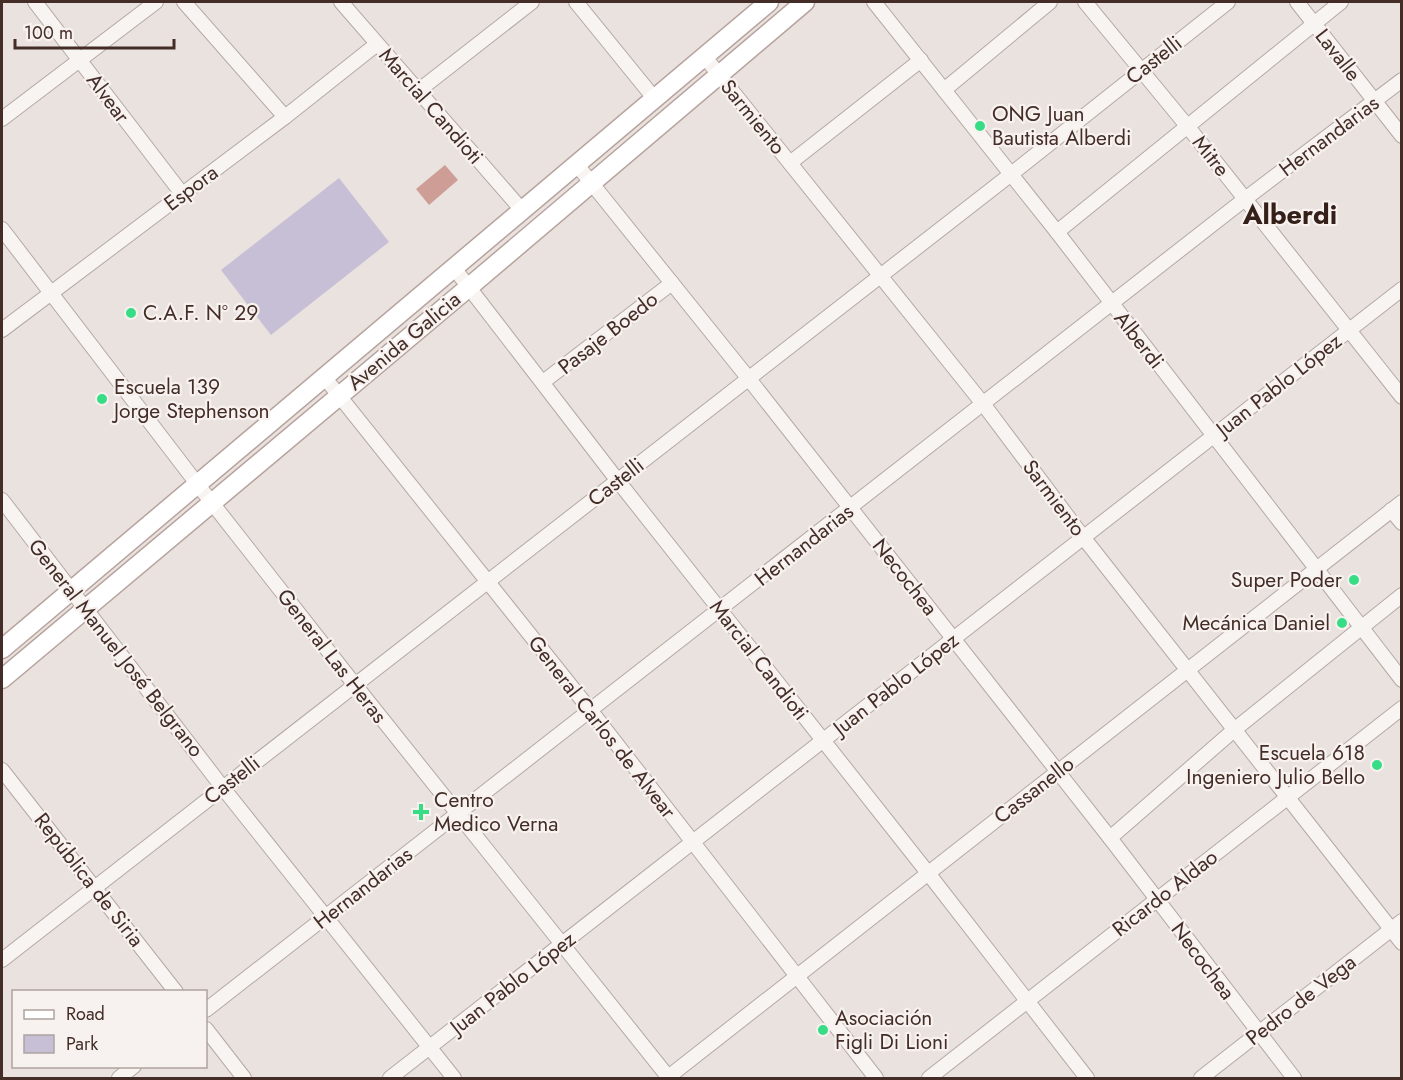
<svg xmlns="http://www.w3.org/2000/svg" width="1403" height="1080" font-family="Jost,sans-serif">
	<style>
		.green { fill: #c7bfd5 }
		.water { fill: #ce9e96 }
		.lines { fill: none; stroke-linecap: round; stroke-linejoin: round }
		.minor-casing { stroke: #b5a8a4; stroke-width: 16 }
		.major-casing { stroke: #b7a39d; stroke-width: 21 }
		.minor { stroke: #f8f4f2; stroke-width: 14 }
		.major { stroke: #fff; stroke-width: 18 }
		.poi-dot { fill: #36dd85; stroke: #f7f1ef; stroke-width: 2 }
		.labels { text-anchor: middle; stroke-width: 4.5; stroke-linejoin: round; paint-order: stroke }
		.street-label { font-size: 21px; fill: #432d26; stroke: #f7f1ef }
		.poi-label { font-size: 21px; fill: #432d26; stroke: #f7f1ef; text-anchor: start }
		.district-label { font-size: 27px; font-weight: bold; fill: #342018; stroke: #f7f1ef }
	</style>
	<rect width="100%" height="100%" fill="#eae2df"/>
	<path class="green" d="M339,178L389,242L271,335L221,270Z"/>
	<path class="water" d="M445,165L458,180L429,205L416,189Z"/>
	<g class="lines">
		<defs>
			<g id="minor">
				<path d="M35,2L183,195"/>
				<path d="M184,2L285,117"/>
				<path d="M341,2L521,209"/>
				<path d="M576,2L654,98"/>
				<path d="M874,2L1057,232L1402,680"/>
				<path d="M1085,2L1188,127L1402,397"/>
				<path d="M1297,2L1402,136"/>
				<path d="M704,56L984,405L1083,537L1402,943"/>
				<path d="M944,90L1050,2"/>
				<path d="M418,91L532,2"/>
				<path d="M2,119L156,2"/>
				<path d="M790,163L921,60"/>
				<path d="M577,165L749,379L1110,838L1294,1078"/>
				<path d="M2,229L198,485L355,685L669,1078"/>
				<path d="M1057,232L1341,2"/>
				<path d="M454,268L618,481L928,873L1087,1078"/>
				<path d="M2,330L285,117L377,44"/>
				<path d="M325,378L591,711L876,1078"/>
				<path d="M543,382L672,283"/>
				<path d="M2,500L223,788L454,1078"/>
				<path d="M1391,510L1402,523"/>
				<path d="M2,770L176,992"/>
				<path d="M1110,838L1234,730L1402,595"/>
				<path d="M2,960L1010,175L1228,2"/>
				<path d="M206,1010L1245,199L1402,80"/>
				<path d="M206,1029L244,1078"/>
				<path d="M119,1078L134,1066"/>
				<path d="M390,1078L1402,289"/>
				<path d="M667,1078L1402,502"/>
				<path d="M929,1078L1402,708"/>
				<path d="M1201,1078L1402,921"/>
			</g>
			<g id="major">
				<path d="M2,649L769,2"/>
				<path d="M2,679L469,287L805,2"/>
			</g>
		</defs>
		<use href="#minor" class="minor-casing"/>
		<use href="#major" class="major-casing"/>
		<use href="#minor" class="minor"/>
		<use href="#major" class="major"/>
	</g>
	<g class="poi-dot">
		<circle cx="980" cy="126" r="6"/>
		<circle cx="131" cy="313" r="6"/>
		<circle cx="102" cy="399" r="6"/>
		<circle cx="1354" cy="580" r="6"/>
		<circle cx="1342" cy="623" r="6"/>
		<circle cx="1377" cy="765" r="6"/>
		<path d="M418 803h6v6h6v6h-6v6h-6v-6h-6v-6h6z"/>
		<circle cx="823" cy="1030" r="6"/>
	</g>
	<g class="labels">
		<g class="street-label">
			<text transform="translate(1338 55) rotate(52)" y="7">Lavalle</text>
			<text transform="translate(1154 60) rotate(-38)" y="7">Castelli</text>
			<text transform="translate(108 98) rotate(53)" y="7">Alvear</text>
			<text transform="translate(431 106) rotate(49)" y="7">Marcial Candioti</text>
			<text transform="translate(753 117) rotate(51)" y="7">Sarmiento</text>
			<text transform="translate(1329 136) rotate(-37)" y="7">Hernandarias</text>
			<text transform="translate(1211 156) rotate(52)" y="7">Mitre</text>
			<text transform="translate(191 188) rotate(-37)" y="7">Espora</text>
			<text transform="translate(608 333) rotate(-38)" y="7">Pasaje Boedo</text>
			<text transform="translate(1139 340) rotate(52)" y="7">Alberdi</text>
			<text transform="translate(404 341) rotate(-40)" y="7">Avenida Galicia</text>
			<text transform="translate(1279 385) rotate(-38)" y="7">Juan Pablo López</text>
			<text transform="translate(616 482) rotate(-38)" y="7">Castelli</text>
			<text transform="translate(1054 498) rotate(53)" y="7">Sarmiento</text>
			<text transform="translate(804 545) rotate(-38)" y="7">Hernandarias</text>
			<text transform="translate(905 577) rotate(52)" y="7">Necochea</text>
			<text transform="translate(116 648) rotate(52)" y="7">General Manuel José Belgrano</text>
			<text transform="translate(332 656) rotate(52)" y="7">General Las Heras</text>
			<text transform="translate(759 660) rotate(52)" y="7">Marcial Candioti</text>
			<text transform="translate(896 684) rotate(-38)" y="7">Juan Pablo López</text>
			<text transform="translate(602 727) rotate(52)" y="7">General Carlos de Alvear</text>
			<text transform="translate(232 780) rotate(-38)" y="7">Castelli</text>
			<text transform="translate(1034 790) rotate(-38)" y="7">Cassanello</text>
			<text transform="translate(89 880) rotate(52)" y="7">República de Siria</text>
			<text transform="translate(363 888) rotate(-38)" y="7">Hernandarias</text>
			<text transform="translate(1165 893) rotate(-38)" y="7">Ricardo Aldao</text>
			<text transform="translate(1203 961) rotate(53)" y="7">Necochea</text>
			<text transform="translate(513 983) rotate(-38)" y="7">Juan Pablo López</text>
			<text transform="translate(1301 1000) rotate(-38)" y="7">Pedro de Vega</text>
		</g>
		<g class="poi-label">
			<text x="992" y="121">ONG Juan<tspan x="992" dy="24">Bautista Alberdi</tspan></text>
			<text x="143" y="320">C.A.F. Nº 29</text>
			<text x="114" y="394">Escuela 139<tspan x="114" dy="24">Jorge Stephenson</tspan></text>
			<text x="1342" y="587" text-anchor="end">Super Poder</text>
			<text x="1330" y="630" text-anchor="end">Mecánica Daniel</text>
			<text x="1365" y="760" text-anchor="end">Escuela 618<tspan x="1365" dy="24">Ingeniero Julio Bello</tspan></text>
			<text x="434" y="807">Centro<tspan x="434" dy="24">Medico Verna</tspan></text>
			<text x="835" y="1025">Asociación<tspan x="835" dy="24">Figli Di Lioni</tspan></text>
		</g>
		<g class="district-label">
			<text x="1290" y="224">Alberdi</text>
		</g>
	</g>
	<rect width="1403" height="1080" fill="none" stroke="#432d26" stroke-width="6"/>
	<rect x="12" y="990" width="195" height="78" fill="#f7f1ef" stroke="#afa39f" stroke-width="1.5"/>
	<rect x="24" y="1010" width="30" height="9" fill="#ffffff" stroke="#afa39f" stroke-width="1.5"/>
	<text x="66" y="1020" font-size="18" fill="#432d26">Road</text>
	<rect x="24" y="1035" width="30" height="18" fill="#c7bfd5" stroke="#afa39f" stroke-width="1.5"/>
	<text x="66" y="1050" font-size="18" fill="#432d26">Park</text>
	<path d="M15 39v9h159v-9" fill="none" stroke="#432d26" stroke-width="3"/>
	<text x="24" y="39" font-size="18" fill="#432d26" stroke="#f7f1ef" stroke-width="4.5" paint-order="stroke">100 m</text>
</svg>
